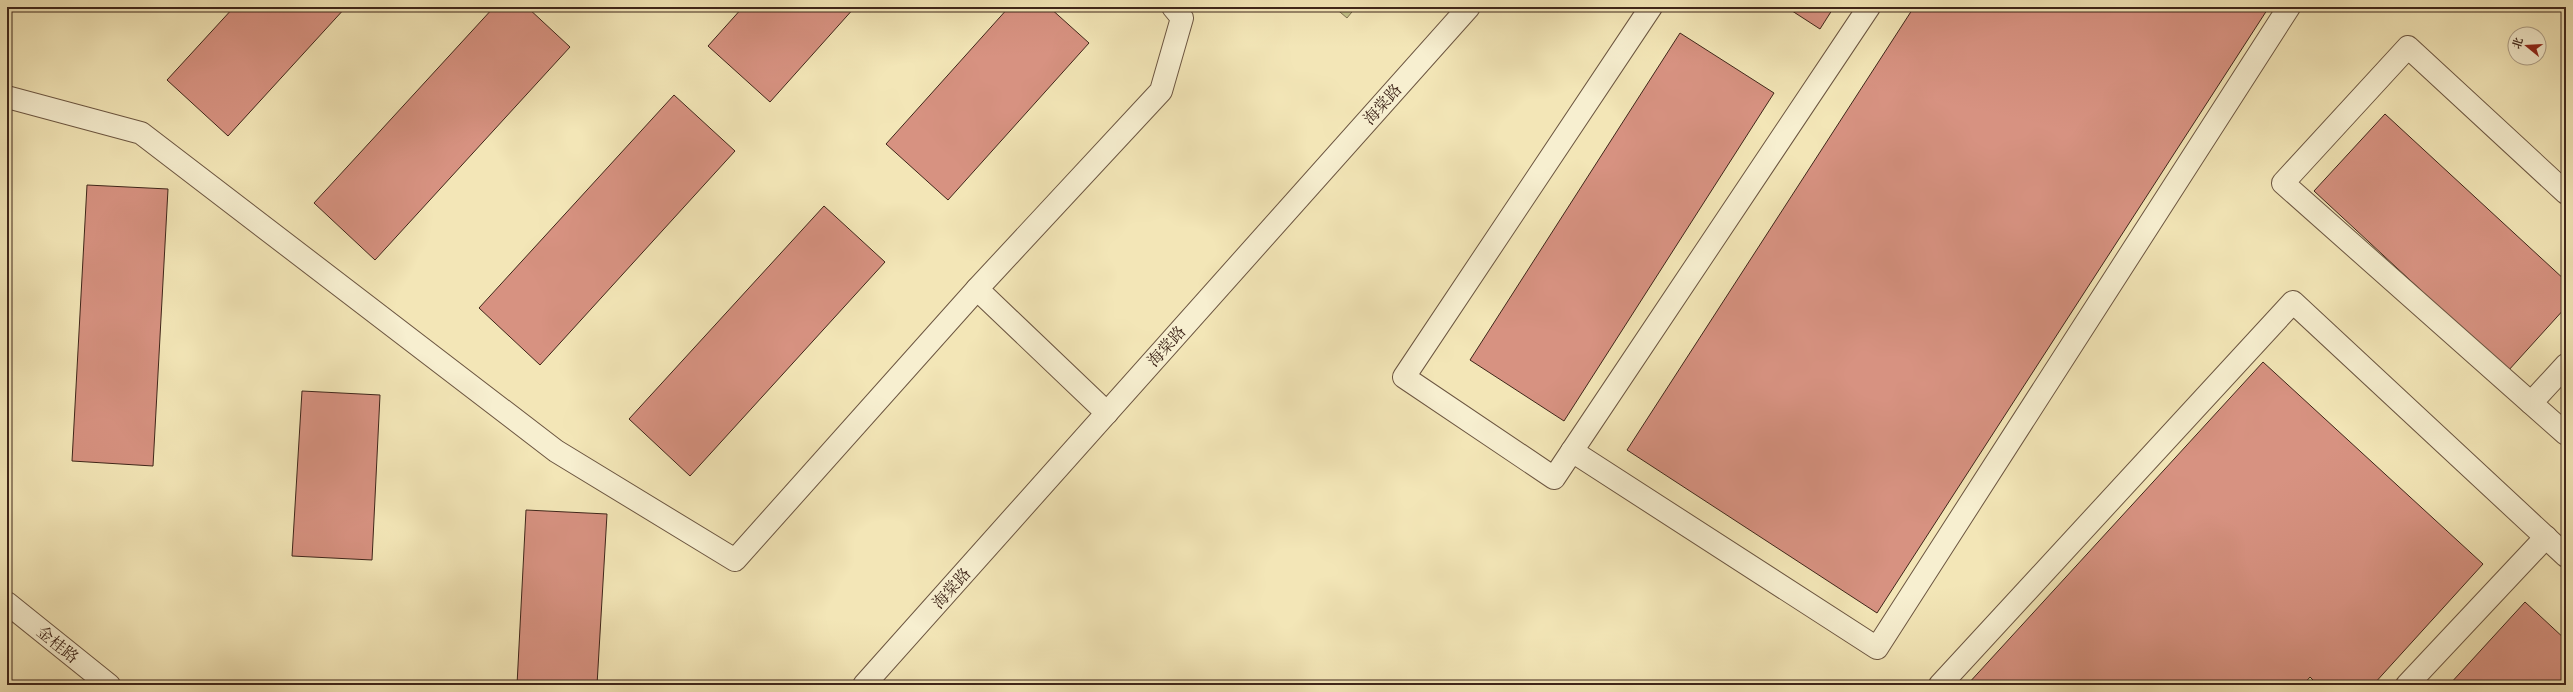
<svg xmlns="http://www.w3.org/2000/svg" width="2573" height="692" font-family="'Libre Bodoni','Noto Serif SC',serif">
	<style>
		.green { fill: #c3c389; stroke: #817452 }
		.building { fill: #d79281; stroke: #3f261a }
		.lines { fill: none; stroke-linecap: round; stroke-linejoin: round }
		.service-casing { stroke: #6c5641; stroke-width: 24 }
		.tertiary-casing { stroke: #6c5641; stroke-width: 24 }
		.service { stroke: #f7efd0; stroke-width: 22 }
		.tertiary { stroke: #f7efd0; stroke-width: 22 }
		.labels { text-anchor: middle; stroke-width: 3.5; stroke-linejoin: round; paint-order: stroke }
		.street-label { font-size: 16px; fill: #3f261a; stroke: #f7efd0 }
	</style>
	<rect width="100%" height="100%" fill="#f3e6b7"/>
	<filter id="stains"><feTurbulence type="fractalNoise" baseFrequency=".005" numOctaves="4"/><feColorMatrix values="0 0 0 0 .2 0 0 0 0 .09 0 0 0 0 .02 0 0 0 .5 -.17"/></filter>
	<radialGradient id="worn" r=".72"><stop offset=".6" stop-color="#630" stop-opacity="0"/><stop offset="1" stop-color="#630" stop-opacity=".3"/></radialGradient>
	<path class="green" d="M1334,7H1356L1347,18Z"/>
	<g class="building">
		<path d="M7,7H12L7,22Z"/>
		<path d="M234,7H346L228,136L167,80Z"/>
		<path d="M494,7H527L570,47L375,260L314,203Z"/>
		<path d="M743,7H855L770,102L708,46Z"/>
		<path d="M1009,7H1049L1089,43L948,200L886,144Z"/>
		<path d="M1786,7H1834L1820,29Z"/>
		<path d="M1914,7H2269L1877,613L1627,450Z"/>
		<path d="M1680,33L1774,93L1564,421L1470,360Z"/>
		<path d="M674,95L735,151L540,365L479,308Z"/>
		<path d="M2385,114L2566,281V307L2508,371L2314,191Z"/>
		<path d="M87,185L168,189L153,466L72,461Z"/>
		<path d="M824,206L885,262L690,476L629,419Z"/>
		<path d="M2263,362L2483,564L2373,685H2318L2310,677L2303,685H1967Z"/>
		<path d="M302,391L380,395L372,560L292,556Z"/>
		<path d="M526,510L607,514L597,685H517Z"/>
		<path d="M2525,602L2566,640V685H2449Z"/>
	</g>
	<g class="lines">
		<defs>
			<g id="service">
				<path d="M1651,7L1404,377L1554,478L1869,7"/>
				<path d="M7,97L141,133L556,451L735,560L977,289"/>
				<path d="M2566,365L2531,403L2566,434"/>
				<path d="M2531,403L2283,183L2408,47L2566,193"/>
				<path d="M1107,413L977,289L1161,91L1182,18L1173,7"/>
				<path d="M1572,451L1877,648L2289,7"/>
				<path d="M1940,685L2293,302L2566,556"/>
				<path d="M2407,685L2546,537"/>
			</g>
			<g id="tertiary">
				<path d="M7,603L109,685"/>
				<path d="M864,685L1469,7"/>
			</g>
		</defs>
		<use href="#service" class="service-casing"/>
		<use href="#tertiary" class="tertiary-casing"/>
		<use href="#service" class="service"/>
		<use href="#tertiary" class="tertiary"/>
	</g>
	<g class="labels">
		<g class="street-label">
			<text transform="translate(1382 104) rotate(-48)" y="6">海棠路</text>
			<text transform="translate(1166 346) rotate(-48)" y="6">海棠路</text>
			<text transform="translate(951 588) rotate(-48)" y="6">海棠路</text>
			<text transform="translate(58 644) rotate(39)" y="6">金桂路</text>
		</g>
	</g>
	<rect width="2573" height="692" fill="none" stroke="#f3e6b7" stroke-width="24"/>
	<rect x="8" y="8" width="2557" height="676" fill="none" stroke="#3f261a" stroke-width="2"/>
	<rect x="12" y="12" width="2549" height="668" fill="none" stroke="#3f261a"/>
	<g transform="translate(2527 46) rotate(288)"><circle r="19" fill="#f7efd0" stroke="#ad9f87"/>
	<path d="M0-3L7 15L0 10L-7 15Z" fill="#8f2418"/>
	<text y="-6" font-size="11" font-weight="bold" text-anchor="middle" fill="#3f261a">北</text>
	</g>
	<rect width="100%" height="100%" filter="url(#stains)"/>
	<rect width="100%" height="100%" fill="url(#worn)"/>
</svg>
